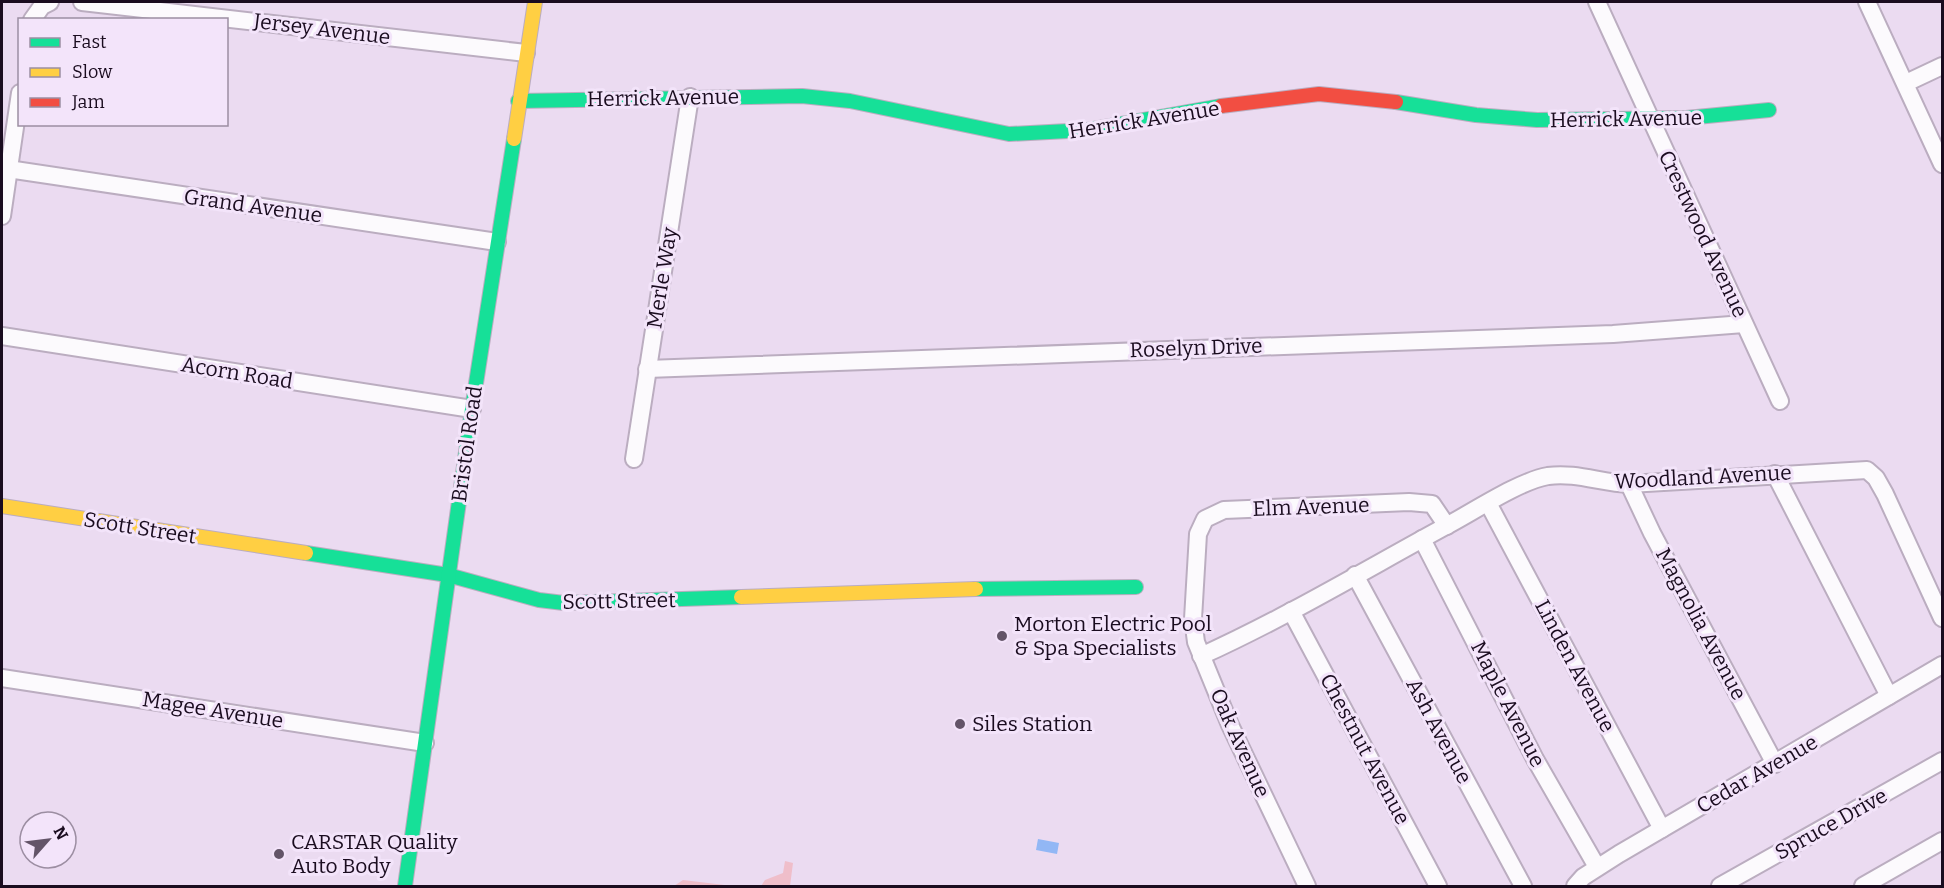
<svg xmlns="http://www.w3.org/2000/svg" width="1944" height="888" font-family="Bitter,serif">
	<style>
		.green { fill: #efbeca }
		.water { fill: #92b7f5 }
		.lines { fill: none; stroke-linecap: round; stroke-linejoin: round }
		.street-casing { stroke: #bbadc0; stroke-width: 20 }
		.fast-casing { stroke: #bbadc0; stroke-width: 16 }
		.slow-casing { stroke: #bbadc0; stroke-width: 16 }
		.jam-casing { stroke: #bbadc0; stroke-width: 16 }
		.street { stroke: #fcfafd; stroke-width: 16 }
		.fast { stroke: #16e098; stroke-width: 14 }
		.slow { stroke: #ffcf43; stroke-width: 14 }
		.jam { stroke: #f24e42; stroke-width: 14 }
		.poi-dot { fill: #635468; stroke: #f3e4fa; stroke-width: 2 }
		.labels { text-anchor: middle; stroke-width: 6; stroke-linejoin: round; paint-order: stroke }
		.street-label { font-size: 21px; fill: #1a0c1f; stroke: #f3e4fa }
		.poi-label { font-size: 21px; fill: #1a0c1f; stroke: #f3e4fa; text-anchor: start }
	</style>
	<rect width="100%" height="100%" fill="#ebdbf1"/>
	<g class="green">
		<path d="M785,861L793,863L790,886H761L765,880L783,873Z"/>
		<path d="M683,880L733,886H674Z"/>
	</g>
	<path class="water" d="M1038,839L1059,843L1057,854L1036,850Z"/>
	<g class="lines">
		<defs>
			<g id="street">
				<path d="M82,2L526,53"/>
				<path d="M1597,2L1780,401"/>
				<path d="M1867,2L1942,164"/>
				<path d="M32,20L42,6L50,2"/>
				<path d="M1906,83L1942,66"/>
				<path d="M8,169L497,242"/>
				<path d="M2,216L20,93"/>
				<path d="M2,336L472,409"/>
				<path d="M647,369L1613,334L1744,324"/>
				<path d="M634,459L690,97"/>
				<path d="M1775,474L1889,696"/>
				<path d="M1629,484L1652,533L1775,764"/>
				<path d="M1488,503L1662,829"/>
				<path d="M1422,539L1535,759L1597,867"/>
				<path d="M1355,575L1523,886"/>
				<path d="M1291,611L1438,886"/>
				<path d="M1201,656C1285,618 1365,570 1446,526C1473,512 1519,481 1548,476C1575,472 1602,483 1629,484L1867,470L1876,478L1885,494L1942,618"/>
				<path d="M2,678L425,743"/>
				<path d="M1307,886L1230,725L1196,642L1193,619L1198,534L1205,519L1224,510L1409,502L1432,504L1447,526"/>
				<path d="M1575,886L1583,877L1619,854L1942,665"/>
				<path d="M1720,886L1942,761"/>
				<path d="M1863,886L1942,841"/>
			</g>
			<g id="fast">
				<path d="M518,101L802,96L850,101L1009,134L1087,130L1221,106"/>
				<path d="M1396,102L1476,115L1537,120L1686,118L1769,110"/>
				<path d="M306,553L448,575L539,600L564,603L741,597"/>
				<path d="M976,589L1136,587"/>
				<path d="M405,886L472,409L514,139"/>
			</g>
			<g id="slow">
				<path d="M514,139L535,2"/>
				<path d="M2,506L306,553"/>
				<path d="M741,597L976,589"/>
			</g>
			<path id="jam" d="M1221,106L1319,94L1396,102"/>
		</defs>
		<use href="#street" class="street-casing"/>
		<use href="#fast" class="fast-casing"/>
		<use href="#slow" class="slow-casing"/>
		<use href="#jam" class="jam-casing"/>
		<use href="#street" class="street"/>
		<use href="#fast" class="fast"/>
		<use href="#slow" class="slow"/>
		<use href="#jam" class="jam"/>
	</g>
	<g class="poi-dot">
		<circle cx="1002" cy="636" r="6"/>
		<circle cx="960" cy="724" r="6"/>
		<circle cx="279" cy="854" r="6"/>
	</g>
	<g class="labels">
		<g class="street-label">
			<text transform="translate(322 29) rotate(7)" y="7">Jersey Avenue</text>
			<text transform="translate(663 98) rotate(-1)" y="7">Herrick Avenue</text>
			<text transform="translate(1626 119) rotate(-1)" y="7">Herrick Avenue</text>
			<text transform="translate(1144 120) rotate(-9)" y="7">Herrick Avenue</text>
			<text transform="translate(253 206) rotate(8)" y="7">Grand Avenue</text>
			<text transform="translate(1703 234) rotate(65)" y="7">Crestwood Avenue</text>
			<text transform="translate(662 278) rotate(-81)" y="7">Merle Way</text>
			<text transform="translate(1196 348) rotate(-2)" y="7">Roselyn Drive</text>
			<text transform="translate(237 373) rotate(9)" y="7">Acorn Road</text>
			<text transform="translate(467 444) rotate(-82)" y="7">Bristol Road</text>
			<text transform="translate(1703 477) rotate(-3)" y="7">Woodland Avenue</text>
			<text transform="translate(1311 507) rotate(-2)" y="7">Elm Avenue</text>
			<text transform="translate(140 528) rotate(9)" y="7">Scott Street</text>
			<text transform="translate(619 601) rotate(-1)" y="7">Scott Street</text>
			<text transform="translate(1701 624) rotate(62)" y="7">Magnolia Avenue</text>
			<text transform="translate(1575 666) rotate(62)" y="7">Linden Avenue</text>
			<text transform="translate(1508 704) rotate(63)" y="7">Maple Avenue</text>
			<text transform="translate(213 710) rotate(9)" y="7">Magee Avenue</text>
			<text transform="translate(1439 731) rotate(62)" y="7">Ash Avenue</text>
			<text transform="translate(1240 743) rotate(66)" y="7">Oak Avenue</text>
			<text transform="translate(1365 749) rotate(62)" y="7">Chestnut Avenue</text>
			<text transform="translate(1757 774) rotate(-30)" y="7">Cedar Avenue</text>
			<text transform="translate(1831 824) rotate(-29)" y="7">Spruce Drive</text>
		</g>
		<g class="poi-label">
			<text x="1014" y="631">Morton Electric Pool<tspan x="1014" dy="24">&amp; Spa Specialists</tspan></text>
			<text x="972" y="731">Siles Station</text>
			<text x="291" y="849">CARSTAR Quality<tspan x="291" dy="24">Auto Body</tspan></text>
		</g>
	</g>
	<rect width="1944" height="888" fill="none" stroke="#1a0c1f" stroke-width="6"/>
	<rect x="18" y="18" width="210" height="108" fill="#f3e4fa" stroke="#9c8ea2" stroke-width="1.5"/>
	<rect x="30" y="38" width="30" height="9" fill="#16e098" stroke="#9c8ea2" stroke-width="1.5"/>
	<text x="72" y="48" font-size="18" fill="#1a0c1f">Fast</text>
	<rect x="30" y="68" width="30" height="9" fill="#ffcf43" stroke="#9c8ea2" stroke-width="1.5"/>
	<text x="72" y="78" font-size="18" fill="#1a0c1f">Slow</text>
	<rect x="30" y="98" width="30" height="9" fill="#f24e42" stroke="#9c8ea2" stroke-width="1.5"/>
	<text x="72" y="108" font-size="18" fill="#1a0c1f">Jam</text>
	<g transform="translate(48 840) rotate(62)"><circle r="28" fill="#f3e4fa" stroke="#9c8ea2" stroke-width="1.5"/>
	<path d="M0-4.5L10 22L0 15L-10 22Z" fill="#635468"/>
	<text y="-9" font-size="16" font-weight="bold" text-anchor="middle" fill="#1a0c1f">N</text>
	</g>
</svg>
